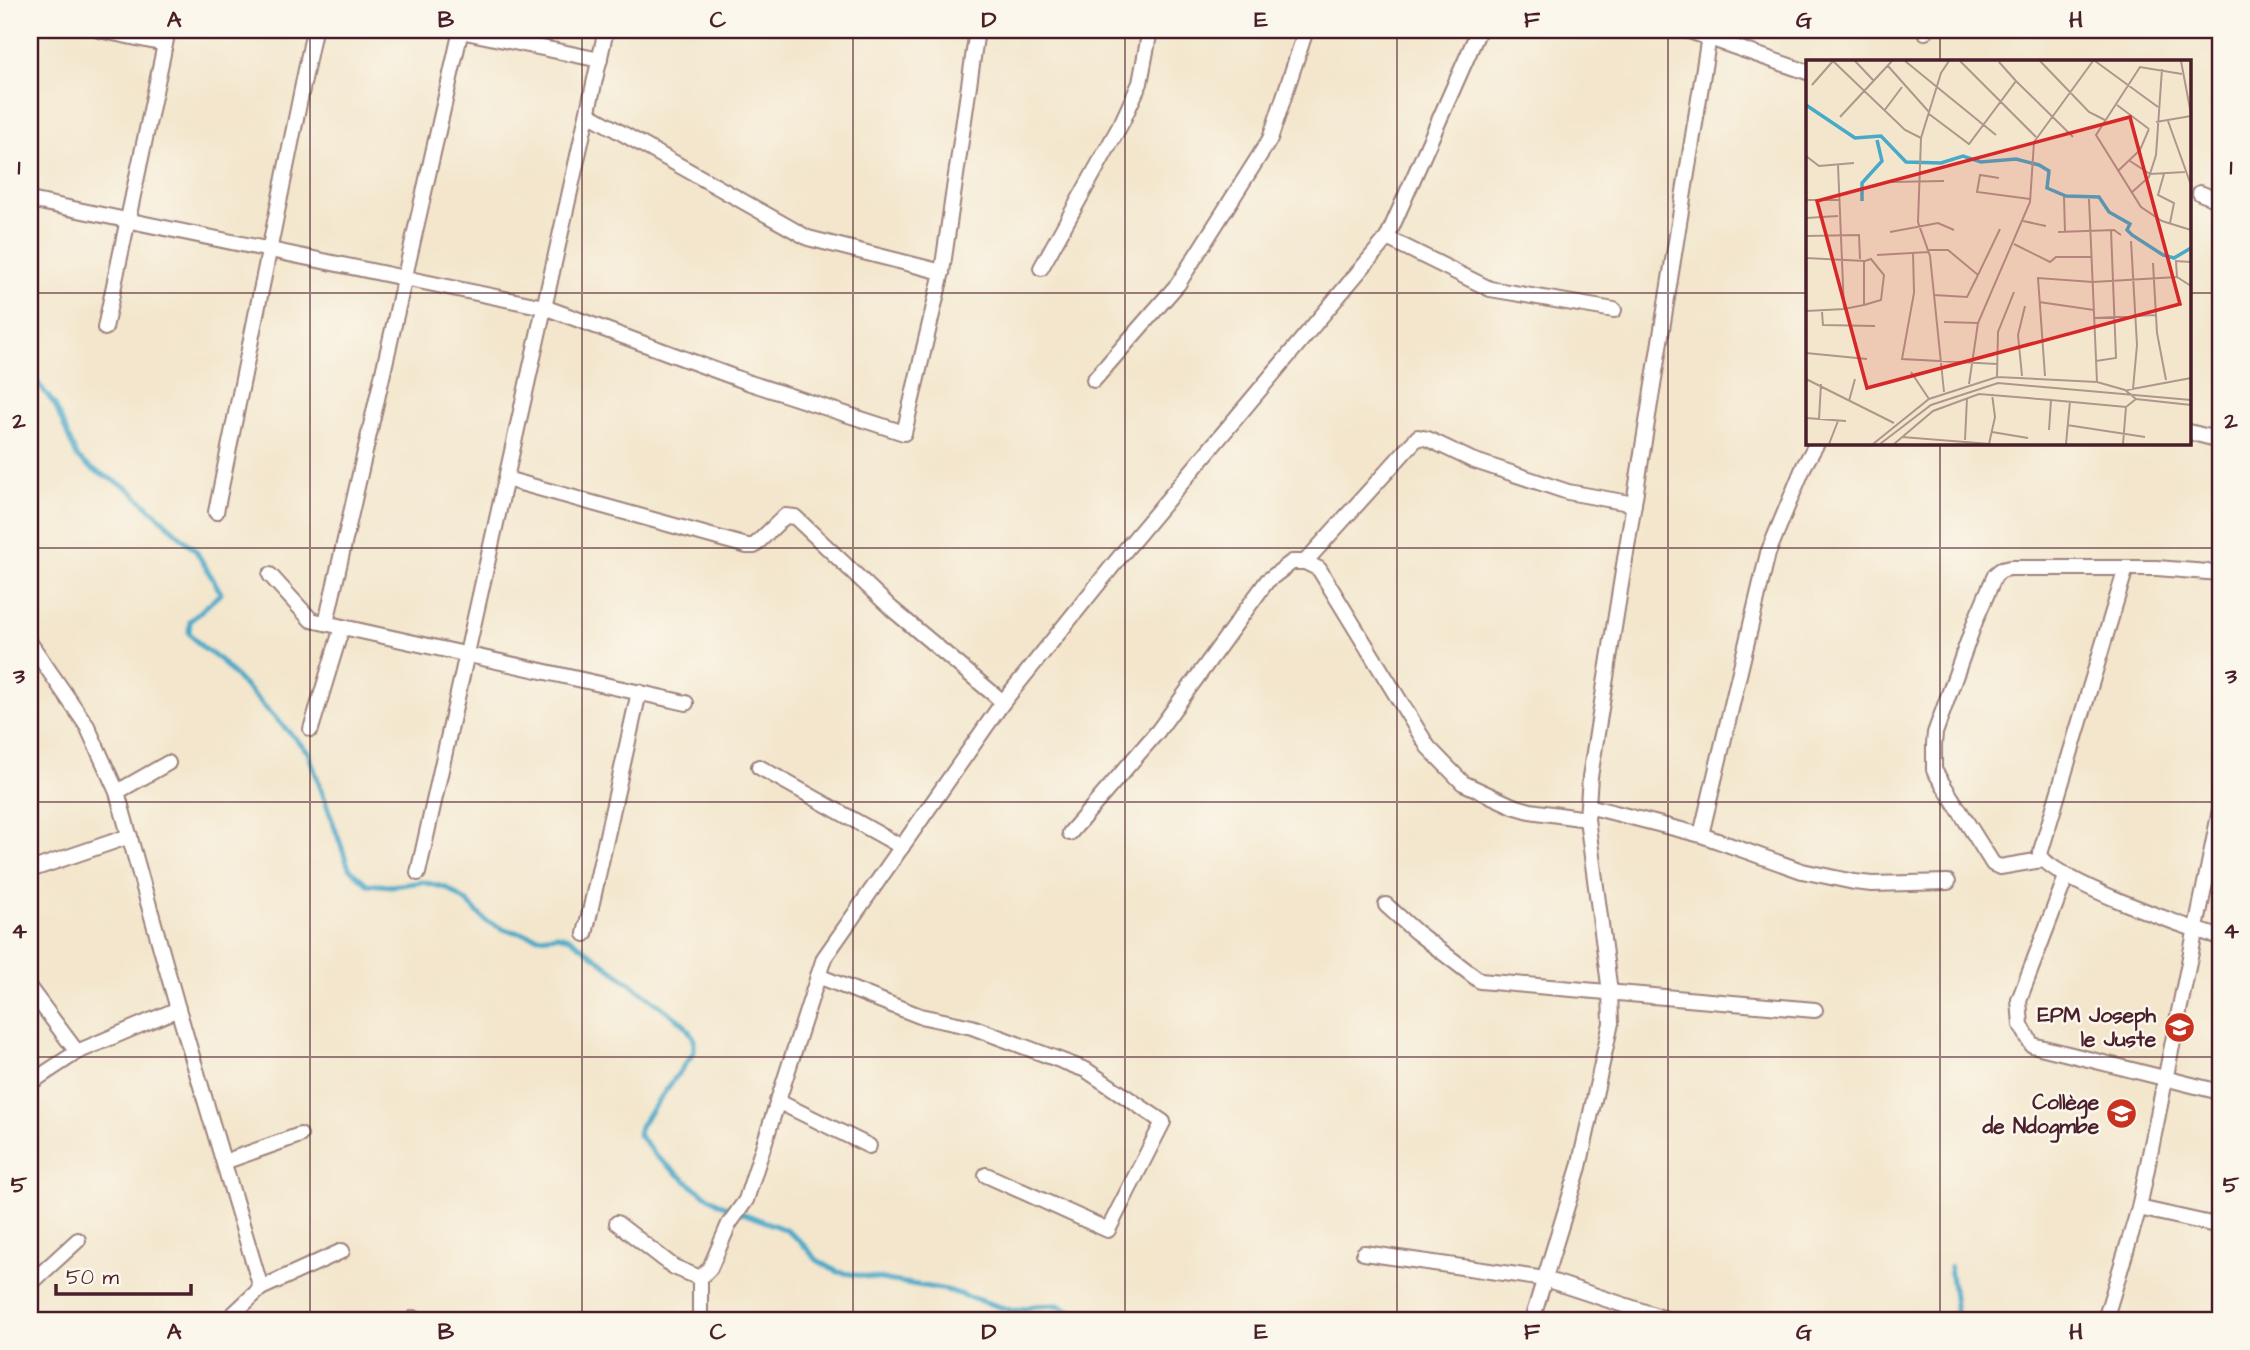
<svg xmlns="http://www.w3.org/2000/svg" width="2250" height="1350" font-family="'Architects Daughter',sans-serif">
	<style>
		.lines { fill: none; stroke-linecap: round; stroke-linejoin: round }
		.stream { stroke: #48a9c8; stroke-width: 5 }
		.street-casing { stroke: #9e827c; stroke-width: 18 }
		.street { stroke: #fff; stroke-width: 14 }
		.grid { fill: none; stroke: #4a1f2b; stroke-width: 2; stroke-opacity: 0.55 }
		.labels { text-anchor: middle; stroke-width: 5; stroke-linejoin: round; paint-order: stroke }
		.poi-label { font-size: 21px; font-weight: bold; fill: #4a1f2b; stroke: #fbf7ec; text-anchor: end }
		.inset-river { fill: none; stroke: #48a9c8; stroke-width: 3.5 }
		.inset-road { fill: none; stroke: #af968c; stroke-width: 2 }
		.view { fill: #d62828; fill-opacity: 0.15; stroke: #d62828; stroke-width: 3.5 }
		.inset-edge { fill: none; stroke: #4a1f2b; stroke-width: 3.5 }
		.neatline { fill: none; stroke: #4a1f2b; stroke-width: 2.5 }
		.grid-label { font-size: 23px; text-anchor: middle; font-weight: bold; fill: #4a1f2b }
	</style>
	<rect width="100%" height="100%" fill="#fbf7ec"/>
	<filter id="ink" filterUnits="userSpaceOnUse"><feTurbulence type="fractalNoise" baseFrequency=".0143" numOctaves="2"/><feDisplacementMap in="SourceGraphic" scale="14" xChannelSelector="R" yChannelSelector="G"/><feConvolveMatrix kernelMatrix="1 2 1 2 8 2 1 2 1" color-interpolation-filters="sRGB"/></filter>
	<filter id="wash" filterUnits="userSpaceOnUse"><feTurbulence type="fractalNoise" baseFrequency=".00686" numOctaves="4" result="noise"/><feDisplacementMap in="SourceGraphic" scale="28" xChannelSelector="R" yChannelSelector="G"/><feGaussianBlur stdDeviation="1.57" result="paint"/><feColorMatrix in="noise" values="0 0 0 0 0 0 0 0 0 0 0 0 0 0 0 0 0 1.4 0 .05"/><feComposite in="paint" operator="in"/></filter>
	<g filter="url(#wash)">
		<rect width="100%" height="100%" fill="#f3e6cc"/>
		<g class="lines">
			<g class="stream">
				<path d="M30,373L55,405L77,457L92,469L128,488L196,551L221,593L190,621L189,633L203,648L219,659L308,752L349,868L367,884L391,886L423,882L447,888L467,902L486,921L506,930L539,937L557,935L570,938L683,1023L694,1038V1052L640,1126L638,1134L657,1157L695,1188L720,1204L786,1230L800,1241L817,1260L838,1272L947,1290L1013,1311L1035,1306L1058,1305L1081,1315L1086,1320"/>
				<path d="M1950,1267L1957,1320"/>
			</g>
		</g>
	</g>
	<g filter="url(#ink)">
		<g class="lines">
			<defs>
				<g id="street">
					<path d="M99,30L165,44"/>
					<path d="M456,30L600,60"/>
					<path d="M1686,30L1807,72"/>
					<path d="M1924,30L1925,32"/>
					<path d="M588,114L808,238L942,272"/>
					<path d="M2200,193L2220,201"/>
					<path d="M30,200L544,307L750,383L904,433L942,272L977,30"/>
					<path d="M1387,238L1490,289L1614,310"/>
					<path d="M1041,268L1122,122L1140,83L1150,30"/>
					<path d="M105,328L168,30"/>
					<path d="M1094,380L1178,284L1270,139L1306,30"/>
					<path d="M2189,432L2220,440"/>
					<path d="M506,479L747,546H754L785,516L795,517L892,609L1003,702"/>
					<path d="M216,512L314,30"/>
					<path d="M1305,562L1418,437L1428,439L1472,460L1568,492L1634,504"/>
					<path d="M2220,573L2157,568H2126L2040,854C2047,878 2192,930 2220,937"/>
					<path d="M270,575L311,620L686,703"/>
					<path d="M326,623L461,30"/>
					<path d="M30,643L87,726L117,792L178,1009L261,1288L227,1320"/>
					<path d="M311,729L342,627"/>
					<path d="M759,767L902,847"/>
					<path d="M117,792L168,763"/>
					<path d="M1588,806L1701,835L1802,871L1854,882L1872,884L1948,882"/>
					<path d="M1070,833L1158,731L1267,581L1292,562H1305L1319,569L1428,747L1463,783L1513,806L1530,811L1587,819"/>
					<path d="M1701,835L1768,553L1804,466L1817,443"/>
					<path d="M2042,860L2000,867L1993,864L1934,770V744L1935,733L1976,619L1995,575L2001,570L2010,568H2126"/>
					<path d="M30,870L130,836"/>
					<path d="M418,873L606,30"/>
					<path d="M2066,877L2019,1000L2021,1025L2032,1045L2220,1092"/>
					<path d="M1386,905L1416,932L1480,981L1815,1010"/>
					<path d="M585,934L639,692"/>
					<path d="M818,976L920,1016L972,1027L1086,1070L1163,1122L1108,1230L986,1175"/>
					<path d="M30,989L77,1052"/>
					<path d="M30,1083L77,1052L178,1009"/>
					<path d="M777,1101L869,1146"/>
					<path d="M224,1162L300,1135"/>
					<path d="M2139,1208L2220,1226"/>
					<path d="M617,1223L674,1267L700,1278"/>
					<path d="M1364,1253L1545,1279L1669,1320"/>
					<path d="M30,1284L78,1240"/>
					<path d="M261,1288L342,1251"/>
					<path d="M414,1318L415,1320"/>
					<path d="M700,1320V1278L710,1268L729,1224L746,1200L824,958L1003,702L1127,548L1387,238L1479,30"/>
					<path d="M1532,1320L1579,1167L1611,1023L1610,992L1587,819L1590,777L1710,30"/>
					<path d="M2105,1320L2139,1208L2220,810"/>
				</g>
			</defs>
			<use href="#street" class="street-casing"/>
			<use href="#street" class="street"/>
		</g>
	</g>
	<path class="grid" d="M310,30V1320M582,30V1320M853,30V1320M1125,30V1320M1397,30V1320M1668,30V1320M1940,30V61M30,293H1807M2189,293H2220M1940,443V1320M30,548H2220M30,802H2220M30,1057H2220"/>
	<defs>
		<symbol id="school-disc" viewBox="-11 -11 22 22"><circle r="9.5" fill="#c8321e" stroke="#fbf7ec"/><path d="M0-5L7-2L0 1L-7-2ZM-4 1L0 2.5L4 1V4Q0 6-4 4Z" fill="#fff"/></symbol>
	</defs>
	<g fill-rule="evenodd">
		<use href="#school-disc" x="2162" y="1010" width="35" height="35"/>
		<use href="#school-disc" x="2104" y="1096" width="35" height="35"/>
	</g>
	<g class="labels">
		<g class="poi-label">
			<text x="2156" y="1022">EPM Joseph<tspan x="2156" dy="24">le Juste</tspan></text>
			<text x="2099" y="1109">Collège<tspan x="2099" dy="24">de Ndogmbe</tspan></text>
		</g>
	</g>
	<g transform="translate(1806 60)">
		<rect width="385" height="385" fill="#f3e6cc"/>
		<path class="inset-river" d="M0,45L49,78L75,76L100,102L135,103L157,96L175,102L210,99L233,105L243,111L241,128L260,136L293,137L303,152L324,164L321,170L326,175L357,195L368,198L385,188M56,141V123L76,101L71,80"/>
		<path class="inset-road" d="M27,1L99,70L115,78M49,1L68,21M99,1L190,75M154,1L230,77M234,1L283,52L299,60M289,1L352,47M375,1L385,54M193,2L210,21M82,6L123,52L115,78L112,162L124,196L138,332M376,14L334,7L290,75L335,147L356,161L385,170M6,25L27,1M311,45L343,69M78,51L96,27M123,52L135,13L143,1M123,54L163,84L210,21L267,77M34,57L86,1M362,61L385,125M350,62L385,56M0,96L13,106L48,103M324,101L344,114L379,112M312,111L334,90L343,69M358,114L352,135L368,143L364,163M193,118L174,115L171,132L224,139M85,122L138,121M325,133L343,117L350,95L356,9M258,137L259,172M283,139L291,322M0,140H33M0,158L32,156M217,161L240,166M84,172L132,163L148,170M252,172L308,170L315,175M0,176L53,175L54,199M325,181L331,285L327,329M208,184L244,202L250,197H286M123,190H142L172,215L194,169M107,192L108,233L96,299L191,304M71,195L123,192M0,198L58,201V245L38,249M347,203L351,273L360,320M371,217L370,201L385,202M128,235L161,237L172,215M233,242L288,250M58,245L75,240L78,215L65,199L59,201M0,251L38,249L32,105M16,252L17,265L69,266M289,258L350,255M138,262L172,263M0,293L61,299M290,301L310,298L305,170M105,312L123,339M216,316L212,275L219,246M239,316L232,218L287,222L371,217L385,226M191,317L192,272L208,232M0,319L88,363M163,324L172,263L224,142L228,82L287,1M321,330L385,318M245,340L320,347L330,339M43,341L49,319M0,358L40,361M13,359L15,324M261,365L339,377M186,372L222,378M96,377L184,384M159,380L161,338M23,384L32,361M67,384L123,339L191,317L291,322L319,330L330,339L385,345M74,384L125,345L192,323L385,340M88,384L127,351L173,334L245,340L243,370M183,384L189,357L186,334M260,384L264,341M317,384L320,347"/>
		<path class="view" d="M324,57L374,244L61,328L11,141Z"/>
		<rect width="385" height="385" class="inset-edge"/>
	</g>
	<rect width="2250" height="1350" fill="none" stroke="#fbf7ec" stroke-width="77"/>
	<path d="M56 1284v10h135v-10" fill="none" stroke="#4a1f2b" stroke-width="3.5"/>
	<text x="66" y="1284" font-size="21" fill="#4a1f2b" stroke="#fbf7ec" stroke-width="5" paint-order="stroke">50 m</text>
	<rect x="38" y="38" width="2174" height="1274" class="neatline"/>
	<g class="grid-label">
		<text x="174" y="27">A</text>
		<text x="446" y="27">B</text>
		<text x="718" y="27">C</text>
		<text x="989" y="27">D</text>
		<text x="1261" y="27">E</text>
		<text x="1532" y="27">F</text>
		<text x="1804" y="27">G</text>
		<text x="2076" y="27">H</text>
		<text x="19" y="174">1</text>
		<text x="2231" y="174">1</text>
		<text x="19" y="428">2</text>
		<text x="2231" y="428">2</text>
		<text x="19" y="683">3</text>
		<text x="2231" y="683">3</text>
		<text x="19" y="938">4</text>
		<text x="2231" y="938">4</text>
		<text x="19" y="1192">5</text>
		<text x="2231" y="1192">5</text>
		<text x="174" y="1339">A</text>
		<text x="446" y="1339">B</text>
		<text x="718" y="1339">C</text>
		<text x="989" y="1339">D</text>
		<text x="1261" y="1339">E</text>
		<text x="1532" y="1339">F</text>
		<text x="1804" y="1339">G</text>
		<text x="2076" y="1339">H</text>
	</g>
</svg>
